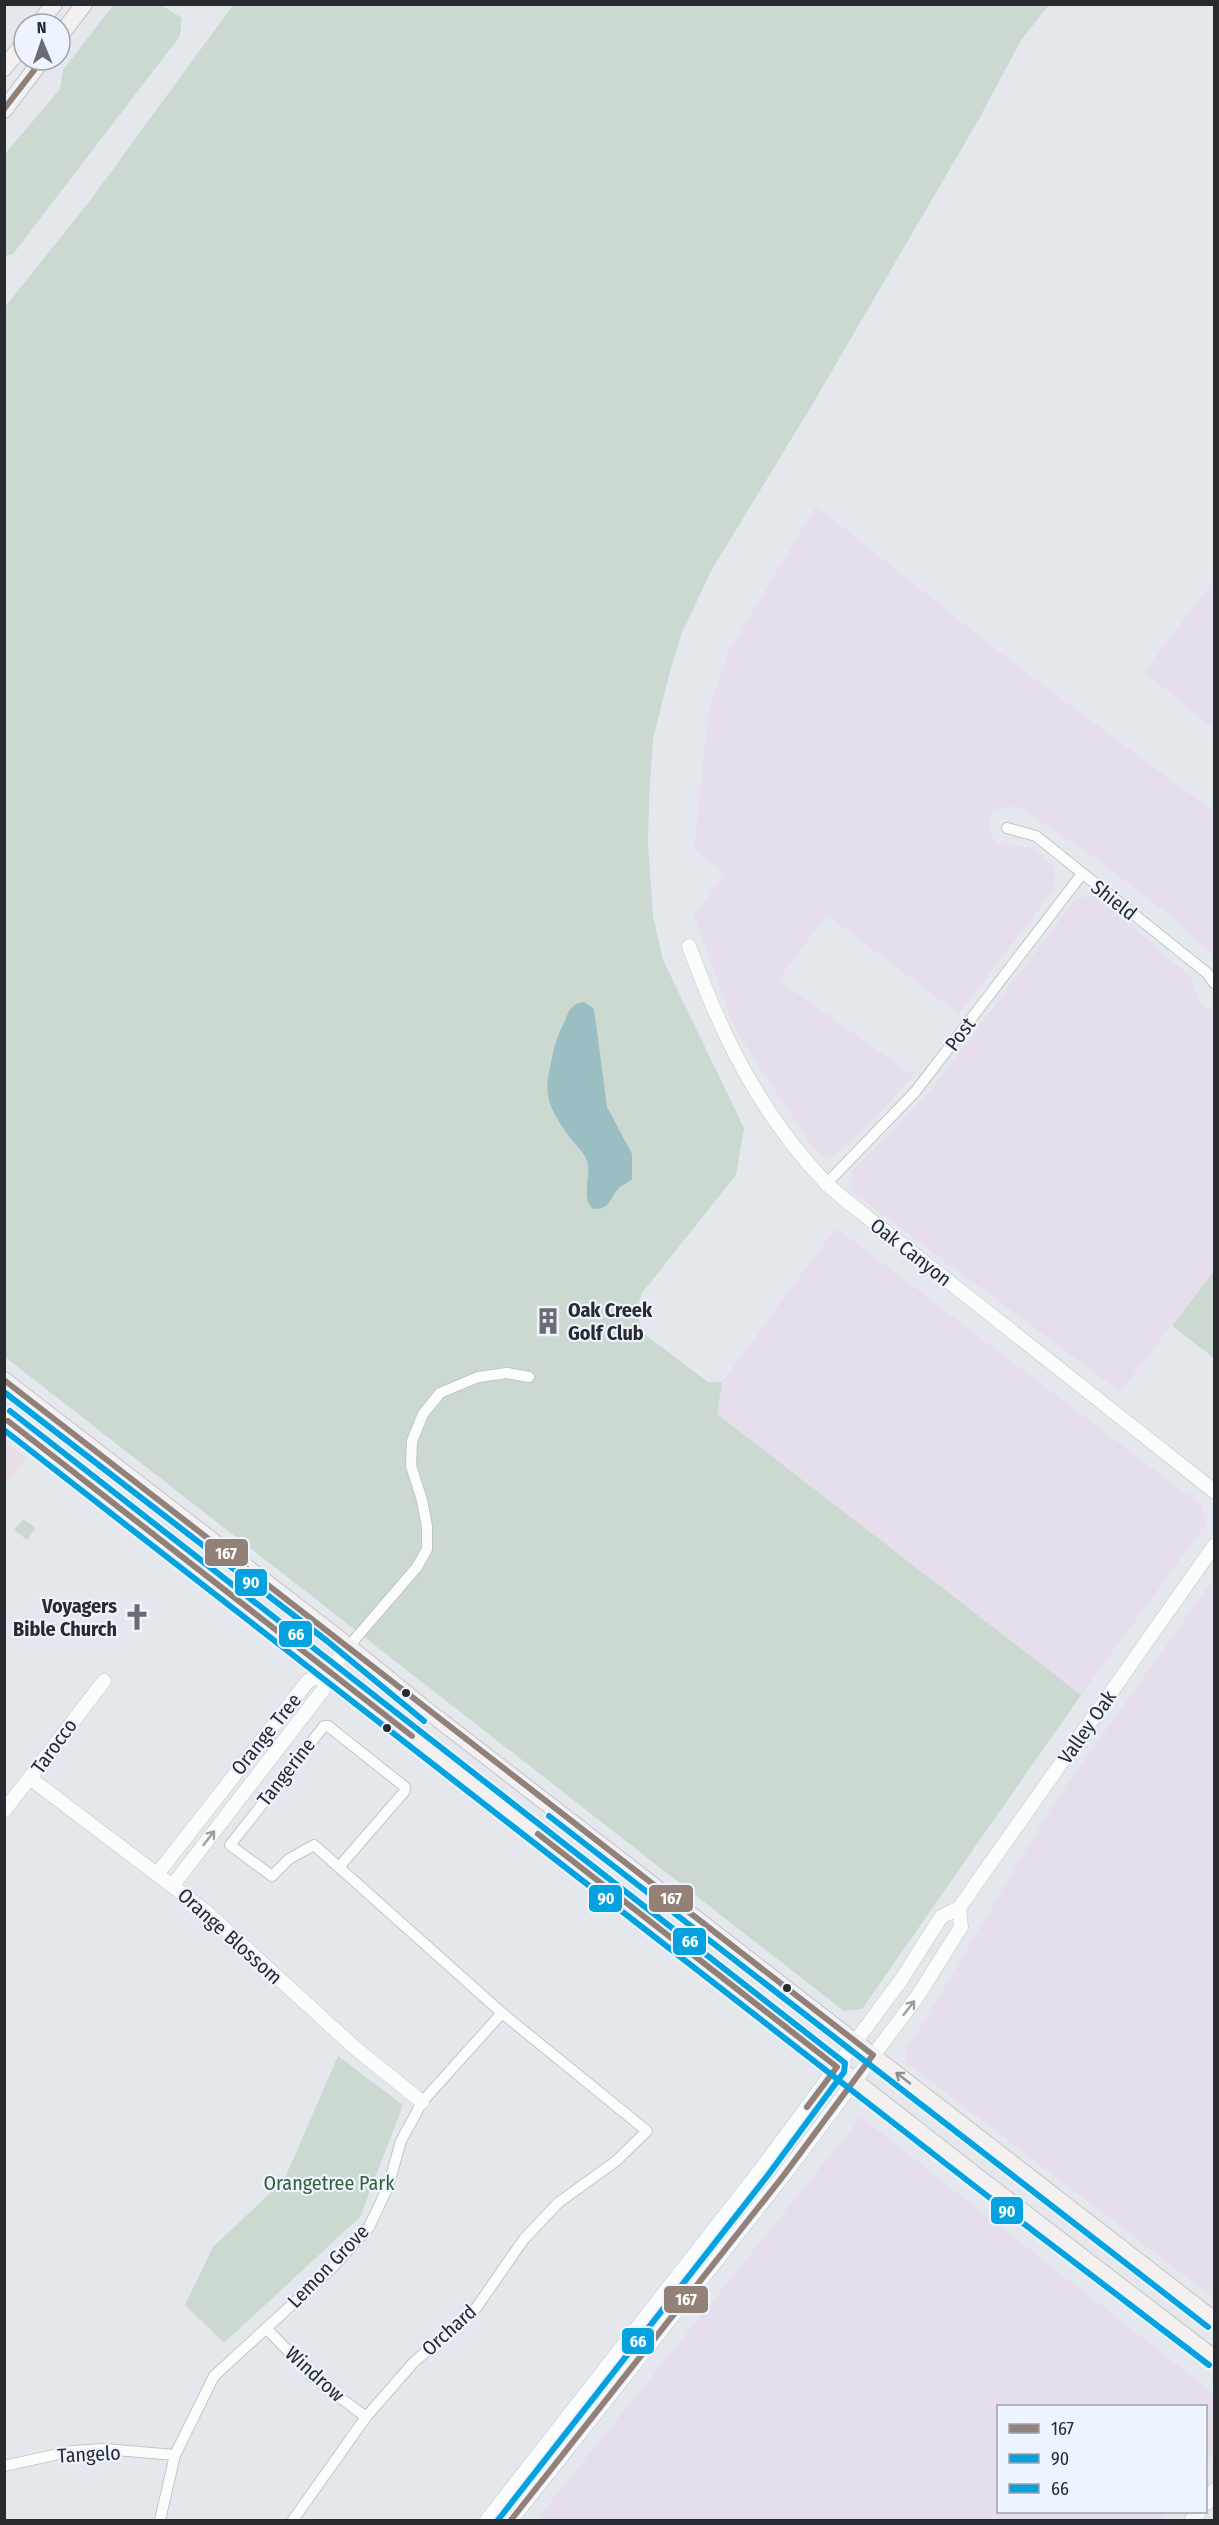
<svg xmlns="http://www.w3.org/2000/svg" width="1219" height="2525" font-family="'Fira Sans Condensed',sans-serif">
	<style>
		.commercial { fill: #e6deea }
		.education { fill: #e8dee7 }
		.green { fill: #cbd9d0 }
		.water { fill: #9abec2 }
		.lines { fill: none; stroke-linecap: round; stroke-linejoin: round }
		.minor-casing { stroke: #c2c5c9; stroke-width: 12 }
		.tertiary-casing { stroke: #c2c5c9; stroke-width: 15 }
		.secondary-casing { stroke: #c2c5c9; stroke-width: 16 }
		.primary-casing { stroke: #c2c4c7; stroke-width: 18 }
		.minor { stroke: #fbfcfc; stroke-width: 10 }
		.tertiary { stroke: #fbfcfc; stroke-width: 14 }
		.secondary { stroke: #f7f6f6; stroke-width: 15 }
		.primary { stroke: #f3f0ef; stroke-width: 16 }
		.bus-1-casing { stroke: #edf4ff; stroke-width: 10 }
		.bus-2-casing { stroke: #edf4ff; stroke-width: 10 }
		.bus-3-casing { stroke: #edf4ff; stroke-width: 10 }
		.bus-1 { stroke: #938177; stroke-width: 6 }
		.bus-2 { stroke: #04a2de; stroke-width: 6 }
		.bus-3 { stroke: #04a2de; stroke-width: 6 }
		.oneway { stroke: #9c9e9f }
		.oneway2 { stroke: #8d8d8e }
		.bus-dot { fill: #272a2e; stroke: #edf4ff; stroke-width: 2 }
		.labels { text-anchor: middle; stroke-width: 4.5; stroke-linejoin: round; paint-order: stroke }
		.street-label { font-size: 20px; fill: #272a2e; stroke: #edf4ff }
		.poi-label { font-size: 20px; font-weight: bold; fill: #272a2e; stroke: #edf4ff; text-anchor: start }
		.park-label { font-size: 20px; fill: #31613a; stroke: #edf4ff }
		.line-badge { stroke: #edf4ff; stroke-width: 2 }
		.badge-label { font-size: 16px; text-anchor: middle; font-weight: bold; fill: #fff }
	</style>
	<rect width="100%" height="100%" fill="#e4e8ed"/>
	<g class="commercial">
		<path d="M816,506L1015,664L1214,812V956L1168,914L1095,858L1018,806L994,809L990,817V831L995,841L1000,844L1030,847L1042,855L1053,866L1055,876L1054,889L959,1014L827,915L778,980L908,1072L916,1071L881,1112L841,1150L832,1156H823L812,1147L735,1029L694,915L725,874L694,849L709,709L729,651Z"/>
		<path d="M1213,581L1214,583V729L1144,672Z"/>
		<path d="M1088,896L1097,898L1191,977L1199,1002L1207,1009H1214V1271L1120,1392L851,1191L853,1170L932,1089L1075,900Z"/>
		<path d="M836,1228L1202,1506L1206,1524L1081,1695L717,1414L722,1382Z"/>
		<path d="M1214,1578V2298L907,2063L905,2048L919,2030L1054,1803Z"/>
		<path d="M861,2117L1214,2394V2449L1206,2461V2406H998V2512H1167L1160,2520H536Z"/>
	</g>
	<path class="education" d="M5,1441L26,1458L5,1485Z"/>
	<g class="green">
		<path d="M114,4L161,5L182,18L180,36L13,254L5,256V154L60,89L63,70Z"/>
		<path d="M233,5H1049L1021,40L979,119L812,405L711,571L681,635L669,675L653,739L649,799L648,843L653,916L663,960L744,1128L736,1175L642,1293L636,1313L643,1333L708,1382H722L717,1414L1081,1695L862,2009L844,2011L5,1357V307L89,202Z"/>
		<path d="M1214,1271V1358L1172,1326Z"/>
		<path d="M23,1519L36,1528L27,1540L14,1530Z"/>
		<path d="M338,2056L403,2105L360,2217L224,2343L185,2305L213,2247L284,2180Z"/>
	</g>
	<path class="water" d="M584,1002L594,1009L607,1107L632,1154V1179C628,1183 623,1184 619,1188C608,1199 611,1210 593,1209C580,1198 592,1176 587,1161C583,1150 574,1144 568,1135C547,1104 543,1095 552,1058C554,1047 557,1037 562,1027C568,1015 569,1003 584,1002Z"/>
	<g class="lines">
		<defs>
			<g id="minor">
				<path d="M1007,828L1036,836L1207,973L1214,983"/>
				<path d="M827,1183L915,1092L1082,874"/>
				<path d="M349,1646L417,1567L427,1549V1527L422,1500L411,1466L412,1441L423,1414L440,1393L478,1377L507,1373L529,1377"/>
				<path d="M266,2328L314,2378L366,2417"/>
				<path d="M4,2466L72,2451L104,2449L175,2455"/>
				<path d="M160,2520L175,2455L214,2376L333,2267L369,2227L388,2187L401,2141L422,2102L502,2013"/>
				<path d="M293,2520L366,2417L413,2363L476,2308L524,2239L558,2203L616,2161L647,2131L502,2013L314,1845L289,1859L272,1876L230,1845L324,1726H328L405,1787L404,1792L339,1867"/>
			</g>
			<g id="tertiary">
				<path d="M689,946C721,1034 760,1114 825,1182C838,1195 853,1206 867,1217L1214,1491"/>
				<path d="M31,1779L204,1910L354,2047L422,2102"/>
				<path d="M4,1811L104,1681"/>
				<path d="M158,1873L308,1681L329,1672"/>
				<path d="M173,1885L323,1690L329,1672L349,1646"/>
				<path d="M487,2520L761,2169L901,1980L941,1917L959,1908L1214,1546"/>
				<path d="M511,2520L784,2175L917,1997L961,1927L959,1908"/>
			</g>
			<g id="secondary">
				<path d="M1206,2503L1214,2491"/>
				<path d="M1192,2520L1199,2512"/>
			</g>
			<g id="primary">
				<path d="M39,24L54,4"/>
				<path d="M60,36L84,4"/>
				<path d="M4,68L24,43"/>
				<path d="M4,110L42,60"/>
				<path d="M4,1380L333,1634L424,1708L1214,2320"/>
				<path d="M4,1418L983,2181L1214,2358"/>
			</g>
		</defs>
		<use href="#minor" class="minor-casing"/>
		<use href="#tertiary" class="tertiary-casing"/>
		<use href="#secondary" class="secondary-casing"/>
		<use href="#primary" class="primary-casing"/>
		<use href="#minor" class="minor"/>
		<use href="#tertiary" class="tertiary"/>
		<use href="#secondary" class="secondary"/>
		<use href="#primary" class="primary"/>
		<defs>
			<g id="bus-1">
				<path d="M4,109L42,60"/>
				<path d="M4,1380L873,2055L784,2175L511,2520"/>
				<path d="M8,1421L412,1736"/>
				<path d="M538,1834L837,2067L807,2107"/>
			</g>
			<g id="bus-2">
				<path d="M4,1392L327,1641L424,1721"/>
				<path d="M4,1430L977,2188L1209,2365"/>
				<path d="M549,1816L1208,2327"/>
			</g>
			<path id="bus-3" d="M10,1411L845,2063L844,2072L768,2175L498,2520"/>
		</defs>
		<use href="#bus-1" class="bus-1-casing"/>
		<use href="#bus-2" class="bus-2-casing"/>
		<use href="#bus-3" class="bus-3-casing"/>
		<use href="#bus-1" class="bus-1"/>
		<use href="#bus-2" class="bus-2"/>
		<use href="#bus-3" class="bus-3"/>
	</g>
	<defs><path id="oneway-shaft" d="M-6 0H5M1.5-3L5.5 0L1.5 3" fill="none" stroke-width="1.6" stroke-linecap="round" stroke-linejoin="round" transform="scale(1.5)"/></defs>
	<g class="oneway">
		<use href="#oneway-shaft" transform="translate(209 1838) rotate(-52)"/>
		<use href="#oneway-shaft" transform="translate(909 2008) rotate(-52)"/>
	</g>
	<use class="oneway2" href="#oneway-shaft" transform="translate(903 2078) rotate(-142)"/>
	<defs>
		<symbol id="building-bare" viewBox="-9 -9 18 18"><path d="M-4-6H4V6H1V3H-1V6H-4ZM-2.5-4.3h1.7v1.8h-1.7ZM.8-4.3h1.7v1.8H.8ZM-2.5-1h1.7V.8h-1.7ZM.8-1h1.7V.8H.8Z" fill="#696c71" stroke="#edf4ff" stroke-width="2.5" paint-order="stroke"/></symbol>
		<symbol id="church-bare" viewBox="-9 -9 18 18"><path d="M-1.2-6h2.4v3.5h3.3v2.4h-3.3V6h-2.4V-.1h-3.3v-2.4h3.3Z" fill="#696c71" stroke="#edf4ff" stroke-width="2.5" paint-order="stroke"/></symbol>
	</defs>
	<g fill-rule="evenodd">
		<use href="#building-bare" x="529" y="1302" width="38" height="38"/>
		<use href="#church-bare" x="118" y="1598" width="38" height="38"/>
	</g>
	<g class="bus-dot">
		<circle cx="406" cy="1693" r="5"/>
		<circle cx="387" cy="1728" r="5"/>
		<circle cx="787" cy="1988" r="5"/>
	</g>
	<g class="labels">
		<g class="street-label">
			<text transform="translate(1114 900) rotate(38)" y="7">Shield</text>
			<text transform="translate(960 1034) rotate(-53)" y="7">Post</text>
			<text transform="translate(911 1252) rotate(38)" y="7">Oak Canyon</text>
			<text transform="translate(1087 1727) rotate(-55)" y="7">Valley Oak</text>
			<text transform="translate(266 1734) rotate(-51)" y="7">Orange Tree</text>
			<text transform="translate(54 1746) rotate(-54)" y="7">Tarocco</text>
			<text transform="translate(286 1772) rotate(-52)" y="7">Tangerine</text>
			<text transform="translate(230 1936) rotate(42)" y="7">Orange Blossom</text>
			<text transform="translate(328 2266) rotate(-46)" y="7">Lemon Grove</text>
			<text transform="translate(449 2330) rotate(-42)" y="7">Orchard</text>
			<text transform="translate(315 2374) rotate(42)" y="7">Windrow</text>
			<text transform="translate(89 2454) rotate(-3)" y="7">Tangelo</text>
		</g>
		<g class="poi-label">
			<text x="568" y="1317">Oak Creek<tspan x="568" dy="23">Golf Club</tspan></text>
			<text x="117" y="1613" text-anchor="end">Voyagers<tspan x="117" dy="23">Bible Church</tspan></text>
		</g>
		<g class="park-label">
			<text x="329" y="2190">Orangetree Park</text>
		</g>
	</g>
	<g class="line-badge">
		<rect x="204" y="1538" width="45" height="29" rx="6" fill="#938177"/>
		<rect x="234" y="1568" width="34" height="29" rx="6" fill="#04a2de"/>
		<rect x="278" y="1620" width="35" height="28" rx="6" fill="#04a2de"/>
		<rect x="648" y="1884" width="46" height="29" rx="6" fill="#938177"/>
		<rect x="588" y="1884" width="35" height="29" rx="6" fill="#04a2de"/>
		<rect x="672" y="1927" width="35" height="29" rx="6" fill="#04a2de"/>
		<rect x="990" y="2196" width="34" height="29" rx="6" fill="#04a2de"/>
		<rect x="663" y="2285" width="46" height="29" rx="6" fill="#938177"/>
		<rect x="621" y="2327" width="34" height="28" rx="6" fill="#04a2de"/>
	</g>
	<g class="badge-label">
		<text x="226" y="1559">167</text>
		<text x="251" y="1588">90</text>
		<text x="296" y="1640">66</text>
		<text x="671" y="1904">167</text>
		<text x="606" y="1904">90</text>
		<text x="690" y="1947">66</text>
		<text x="1007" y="2217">90</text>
		<text x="686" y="2305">167</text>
		<text x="638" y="2347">66</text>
	</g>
	<rect width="1219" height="2525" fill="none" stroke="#272a2e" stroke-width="12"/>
	<rect x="997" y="2405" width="210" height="108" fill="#edf4ff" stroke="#9ea3ab" stroke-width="1.5"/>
	<rect x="1009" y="2424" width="30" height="9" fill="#938177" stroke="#9ea3ab" stroke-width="1.5"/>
	<text x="1051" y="2435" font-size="18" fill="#272a2e">167</text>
	<rect x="1009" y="2454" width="30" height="9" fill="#04a2de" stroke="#9ea3ab" stroke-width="1.5"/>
	<text x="1051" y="2465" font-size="18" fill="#272a2e">90</text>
	<rect x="1009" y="2484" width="30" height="9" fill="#04a2de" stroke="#9ea3ab" stroke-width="1.5"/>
	<text x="1051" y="2495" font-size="18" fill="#272a2e">66</text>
	<g transform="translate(42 42) rotate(358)"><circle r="28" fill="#edf4ff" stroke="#9ea3ab" stroke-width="1.5"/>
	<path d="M0-4.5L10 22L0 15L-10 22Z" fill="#696c71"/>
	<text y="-9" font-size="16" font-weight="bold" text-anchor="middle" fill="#272a2e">N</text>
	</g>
</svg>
